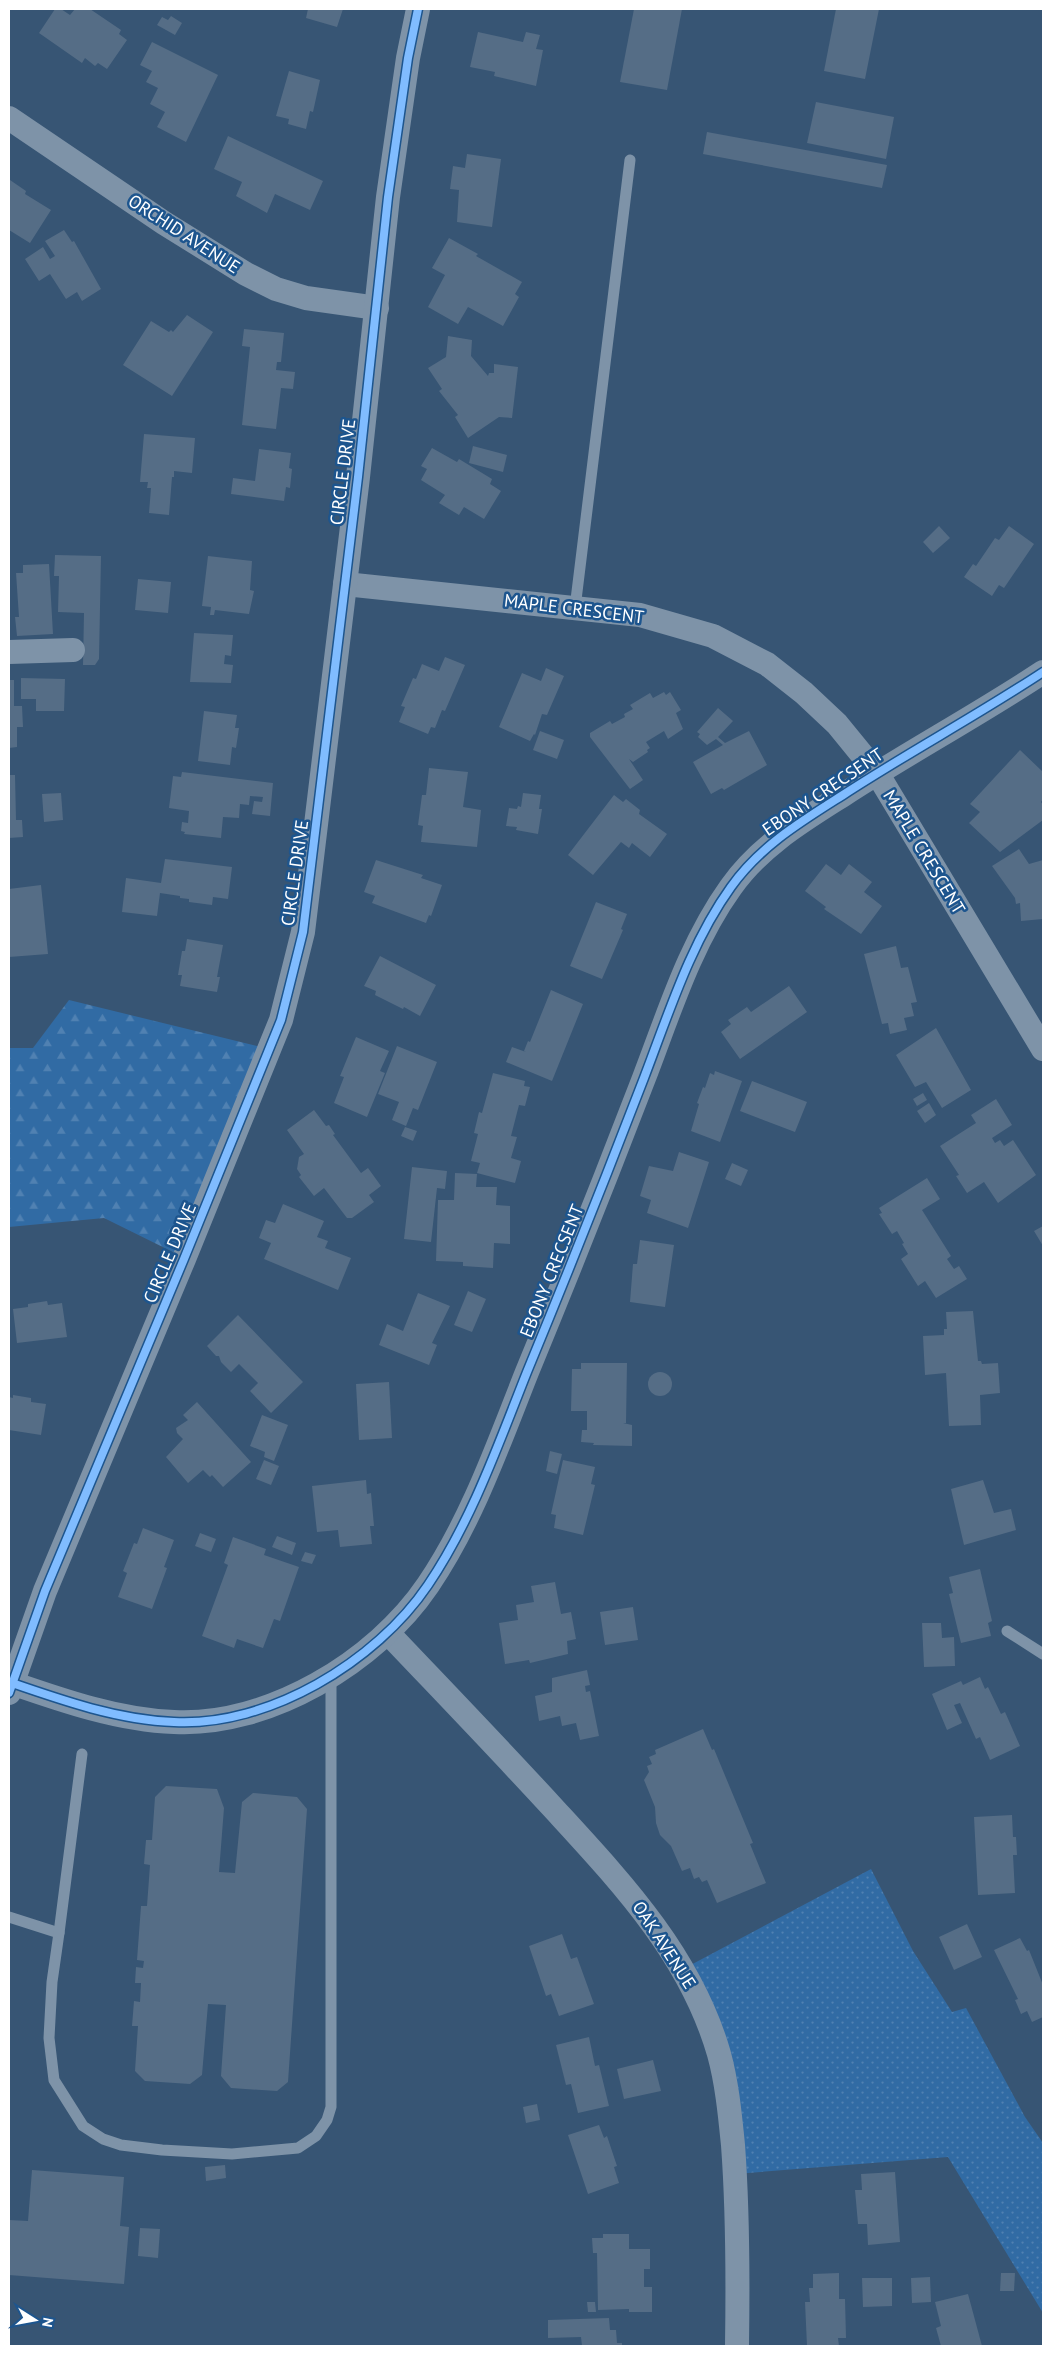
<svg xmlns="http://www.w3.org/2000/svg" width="1052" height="2355" font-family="'PT Sans',sans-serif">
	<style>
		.forest { fill: url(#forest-firs) }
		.garden { fill: url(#garden-dots) }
		.building { fill: #556d86 }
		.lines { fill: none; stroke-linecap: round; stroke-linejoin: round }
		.lane { stroke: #7e93a8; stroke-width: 11 }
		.street { stroke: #7e93a8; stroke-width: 24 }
		.cycleway-casing { stroke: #1d558e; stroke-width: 11 }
		.cycleway { stroke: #80bcff; stroke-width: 8 }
		.labels { text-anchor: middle; stroke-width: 5; stroke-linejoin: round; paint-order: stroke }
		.street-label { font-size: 18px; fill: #fff; stroke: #1d558e }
	</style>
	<defs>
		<pattern id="forest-firs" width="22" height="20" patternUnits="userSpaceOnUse" patternTransform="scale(1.25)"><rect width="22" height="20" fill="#316ba4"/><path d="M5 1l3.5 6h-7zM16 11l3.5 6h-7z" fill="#5081b2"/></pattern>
		<pattern id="garden-dots" width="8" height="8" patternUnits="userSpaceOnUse" patternTransform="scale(1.25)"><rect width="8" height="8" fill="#316ba4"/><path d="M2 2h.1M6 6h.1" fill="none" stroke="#5081b2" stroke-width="1.8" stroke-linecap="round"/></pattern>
	</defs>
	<rect width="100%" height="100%" fill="#375574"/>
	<path class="forest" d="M69,1000L269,1049L183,1257L104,1218L9,1227V1048H33Z"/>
	<path class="garden" d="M871,1869L913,1951L952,2012L966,2008L1025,2117L1043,2143V2313L948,2157L735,2174L732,2119L685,1968Z"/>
	<g class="building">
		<path d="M55,9H61L70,15L75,9H90L121,30L119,34L127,40L107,69L98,63L95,66L85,58L82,63L39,33Z"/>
		<path d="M308,9H343L337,27L306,18Z"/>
		<path d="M634,9H682L667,90L620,82Z"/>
		<path d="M836,9H879L865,79L824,71Z"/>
		<path d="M171,16L182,23L175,35L157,25L162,17L168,20Z"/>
		<path d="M478,32L523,42L526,32L540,35L536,49L543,50L536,86L494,76L495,72L470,67Z"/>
		<path d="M152,42L218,75L186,142L157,127L165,112L150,104L158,88L146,82L152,71L140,65Z"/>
		<path d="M289,71L320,80L313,112L310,111L306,129L288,124L289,119L276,116Z"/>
		<path d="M816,102L894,117L886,159L807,143Z"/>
		<path d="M707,132L887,165L882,188L703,154Z"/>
		<path d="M228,136L323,181L310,210L275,194L267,213L236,196L242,182L214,169Z"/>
		<path d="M467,154L501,159L492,227L457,222L459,190L450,189L453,166L465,168Z"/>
		<path d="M10,180L26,191L25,194L51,210L30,243L9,230Z"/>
		<path d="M64,230L72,242L74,241L101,289L82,301L77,292L66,299L50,274L39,281L25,259L43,247L50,259L55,256L45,241Z"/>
		<path d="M449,238L478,254L476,256L522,282L515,294L519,297L503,326L468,307L458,324L428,307L445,275L432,268Z"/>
		<path d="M187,315L213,332L172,396L123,365L151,321L169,332L171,330L173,332Z"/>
		<path d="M244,329L284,333L281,362H277L276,370L295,372L293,389L281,388L276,429L242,425L250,347L242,346Z"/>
		<path d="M448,336L472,340L471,356L488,376L489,373H494V364L518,367L512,418L499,417L468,438L455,417L458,415L439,391L442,389L428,368L446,357Z"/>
		<path d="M144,434L195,438L192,473L174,471V477H172L169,515L149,513L151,488H147L148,482H140Z"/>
		<path d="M473,446L507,455L503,472L469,463Z"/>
		<path d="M432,448L457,462L459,459L492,479L490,484L501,491L484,519L464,507L459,515L439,503L445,495L421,480L427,469L421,466Z"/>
		<path d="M259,449L291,453L289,468L292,469L290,488L286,487L284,501L231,494L233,478L255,481Z"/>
		<path d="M939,526L950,538L933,553L923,542Z"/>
		<path d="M1009,526L1034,544L1004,588L999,585L992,596L964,577L973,564L976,566L995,538L999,540Z"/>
		<path d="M55,555L101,556L99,659L95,665H83L84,613L58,612L59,576H54Z"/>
		<path d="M208,556L252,561L250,590L254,591L249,614L215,610L214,615H210L211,607L202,606Z"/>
		<path d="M49,564L53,634L17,636L15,617H19L16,573H23V565Z"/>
		<path d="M138,579L171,582L168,613L135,610Z"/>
		<path d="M194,633L233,635L231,656L225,655L224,664L233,665L231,683L190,682Z"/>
		<path d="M445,657L465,665L445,711L442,710L435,728L431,727L428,734L399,722L405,707L401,706L413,678L416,679L422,664L439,671Z"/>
		<path d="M546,668L564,676L547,715L542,714L535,735L534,734L530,741L499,727L522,673L541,681Z"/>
		<path d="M21,678L65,679L64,711H36V699H21Z"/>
		<path d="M9,680H14V706H22L23,727H17V747L9,748Z"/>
		<path d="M664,692L666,695L670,692L681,710L676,713L683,729L668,739L664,731L646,742L650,748L647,750L648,752L633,762L629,759L643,780L630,789L590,737V733L610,721L612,724L625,717L624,714L633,709L630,705L650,693L653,698Z"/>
		<path d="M718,708L733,721L718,737L725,743L749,731L767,765L724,790L722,788L711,794L693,762L723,745L716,739L707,745L698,737L700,734L697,732Z"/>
		<path d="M204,711L237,715L235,728H239L236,748L232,747L230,765L198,761Z"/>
		<path d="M540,731L564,740L557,759L533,750Z"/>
		<path d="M1020,750L1043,772V799L1041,802L1043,805V820L1000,852L969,823L980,812L970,804Z"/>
		<path d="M429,768L468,772L463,807L481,810L477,847L421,842L423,826L418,825L422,795H426Z"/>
		<path d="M182,772L273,783L270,816L252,814L254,801L262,802L263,797L250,796L249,805L240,804L239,818L223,817L221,838L184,834L185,832L181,831L182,822L188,823L189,811L169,808L173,776L181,777Z"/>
		<path d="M9,775H15L16,820H22L23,837L9,838Z"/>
		<path d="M61,793L63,820L44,822L42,794Z"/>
		<path d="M523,793L541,795L539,809H542L538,834L516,830L517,827L506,826L509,808L517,809L518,806L521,807Z"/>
		<path d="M614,795L623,802L626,799L640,810L639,814L667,834L650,857L632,843L629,848L621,842L593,875L568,855Z"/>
		<path d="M1019,849L1029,864L1043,860V919L1021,921L1020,903L1016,904L1015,898L992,866Z"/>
		<path d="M165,859L232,867L228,899L213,897L212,905L189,902V899L180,898V896L160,893L157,916L122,912L126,878L161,883Z"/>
		<path d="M376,860L423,875L421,878L442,885L431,916L429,915L426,923L372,903L375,896L364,892Z"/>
		<path d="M826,864L841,875L849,864L872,882L864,892L882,906L861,934L824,909L826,907L805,891Z"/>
		<path d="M41,885L48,954L9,957V889Z"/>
		<path d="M596,902L627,914L621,929L623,930L602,979L570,966Z"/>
		<path d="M187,939L223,945L217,977H220L217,992L180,986L182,975H178L182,951H185Z"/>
		<path d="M896,946L901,968L908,967L917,1002L911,1003L914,1016L904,1018L907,1030L890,1034L888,1023L882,1024L864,954Z"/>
		<path d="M380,956L436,985L420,1016L404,1007L403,1009L375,995L376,991L364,986Z"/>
		<path d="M789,986L807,1012L740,1059L721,1032L731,1024L728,1020L747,1007L751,1012Z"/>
		<path d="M551,990L583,1004L552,1081L506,1062L512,1047L526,1052L524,1051L528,1041L530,1042Z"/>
		<path d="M936,1028L971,1090L942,1108L926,1082L915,1087L896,1055Z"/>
		<path d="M356,1037L389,1051L380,1071L385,1073L367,1117L334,1103L344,1077L340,1076Z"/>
		<path d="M397,1046L437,1062L418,1110L413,1108L406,1126L392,1120L399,1102L378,1094Z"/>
		<path d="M715,1071L742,1081L720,1142L691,1131L699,1104L697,1103L703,1087L705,1088L710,1073L714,1075Z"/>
		<path d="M493,1073L525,1081L524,1086L530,1087L525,1106L519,1105L511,1136L517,1137L511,1158L521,1161L515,1183L477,1173L480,1163L471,1161L478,1134L474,1133L479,1112L482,1113Z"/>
		<path d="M752,1081L807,1102L795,1132L740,1111Z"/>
		<path d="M923,1093L927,1100L917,1106L913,1099Z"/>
		<path d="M996,1099L1012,1125L992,1138L995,1143L1000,1140L1004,1146L1013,1140L1036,1175L998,1203L984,1182L967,1193L956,1176L959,1175L940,1146L976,1123L971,1115Z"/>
		<path d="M929,1103L936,1115L925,1123L917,1111Z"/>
		<path d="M314,1110L326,1126L329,1125L335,1134L333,1135L361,1173L368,1168L381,1186L369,1195L374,1202L352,1218H347L324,1188L314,1196L299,1177L301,1175L297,1169L299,1157L304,1154L287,1130Z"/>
		<path d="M405,1127L417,1131L413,1141L401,1136Z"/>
		<path d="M679,1152L709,1162L688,1228L647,1213L651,1200L640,1196L649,1166L673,1171Z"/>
		<path d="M732,1163L748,1170L741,1186L725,1179Z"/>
		<path d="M412,1167L447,1171L445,1189L437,1188L431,1242L404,1239Z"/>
		<path d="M455,1173L477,1174L476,1187H497L496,1205L510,1206V1244L494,1243L493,1268L463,1266V1262L436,1261L438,1200H454Z"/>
		<path d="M927,1178L940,1199L922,1210L951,1256L947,1259L954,1269L959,1266L967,1279L936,1298L925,1281L918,1286L901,1259L908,1254L902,1244L904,1243L897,1231L892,1234L879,1214L882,1213L879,1208Z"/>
		<path d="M283,1204L324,1221L317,1237L328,1241L325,1248L351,1258L338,1290L264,1259L271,1243L259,1238L266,1220L275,1223Z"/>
		<path d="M1043,1226V1246L1034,1231Z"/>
		<path d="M640,1240L674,1245L665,1307L630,1302L633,1264H637Z"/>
		<path d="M468,1291L486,1299L472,1332L454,1325Z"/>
		<path d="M418,1293L450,1306L432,1343L437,1345L429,1365L379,1345L387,1324L403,1331Z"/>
		<path d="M47,1301L48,1305L62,1303L67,1337L17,1343L13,1309L28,1307V1304Z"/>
		<path d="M973,1311L978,1361H981L982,1364L998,1363L1000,1393L980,1395L981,1425L949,1426L946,1373L925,1375L923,1336L944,1335V1329H947L946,1312Z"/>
		<path d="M238,1315L303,1382L271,1413L250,1391L258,1383L239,1364L231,1372L221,1362L219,1356H216L207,1346Z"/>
		<path d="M581,1363H627L626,1423H623L632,1425V1446L593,1445L594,1443L581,1442L582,1430H587V1411H571L572,1369H581Z"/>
		<circle cx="660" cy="1384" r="12"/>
		<path d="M389,1382L392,1438L359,1440L356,1384Z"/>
		<path d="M13,1395L31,1398V1402L46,1404L41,1435L9,1430V1397L13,1398Z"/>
		<path d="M197,1402L251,1462L223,1487L212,1475L210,1477L203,1470L188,1483L166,1457L183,1439L177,1433L176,1428L188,1420L183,1415Z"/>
		<path d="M262,1415L288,1425L274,1461L264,1457L265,1452L250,1446Z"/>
		<path d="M550,1451L562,1454L557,1474L546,1471Z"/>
		<path d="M264,1460L279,1466L271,1485L256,1479Z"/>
		<path d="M563,1460L595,1467L591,1484L595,1485L583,1535L554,1528L556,1515L551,1514Z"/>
		<path d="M366,1480L367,1494L371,1493L374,1526H370L372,1544L340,1547L338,1530L317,1532L312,1486Z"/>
		<path d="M983,1480L994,1513L1011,1509L1016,1530L964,1545L951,1489Z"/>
		<path d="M143,1528L174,1540L164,1567L167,1568L152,1609L118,1597L127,1573L123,1571L134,1543L137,1544Z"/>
		<path d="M200,1533L216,1539L211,1552L195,1546Z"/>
		<path d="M277,1536L296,1543L292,1555L272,1547Z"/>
		<path d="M233,1537L266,1549L264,1555L299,1567L280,1621L274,1619L263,1648L237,1639L234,1648L202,1636L228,1565L224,1563Z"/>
		<path d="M305,1552L316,1555L312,1564L301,1561Z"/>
		<path d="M980,1569L992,1621L988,1623L991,1636L961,1643L949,1594L953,1593L949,1577Z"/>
		<path d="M555,1582L561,1614L571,1612L576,1639L567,1641L568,1654L530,1663L529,1660L505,1664L499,1623L518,1620L516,1605L534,1602L531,1586Z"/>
		<path d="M633,1607L638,1640L605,1645L600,1612Z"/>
		<path d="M922,1623H941L942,1638L954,1637L955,1666L924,1667Z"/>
		<path d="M587,1670L590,1685L585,1686L586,1692L590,1691L599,1736L580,1740L576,1723L562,1726L560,1716L539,1721L535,1696L552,1692V1678Z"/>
		<path d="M980,1677L985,1689L988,1687L1001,1714L1005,1712L1020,1746L990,1760L980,1737L976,1739L960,1703L954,1705L962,1723L947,1730L932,1694L961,1681L963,1685Z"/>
		<path d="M703,1729L712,1750L714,1749L753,1843L750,1844L766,1883L717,1903L707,1880L702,1882L699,1877L694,1879L690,1868L682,1871L671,1846L660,1835L656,1823L655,1807L644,1780L649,1772L647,1766L652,1764L649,1757L656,1754L655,1750Z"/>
		<path d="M166,1786L217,1789L224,1808L219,1872L235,1873L242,1802L253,1793L297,1797L307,1809L288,2082L277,2091L231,2088L221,2076L226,2005L208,2004L202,2075L190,2084L145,2081L135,2071L138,2026H132L134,2001L140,2002L141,1983H135L136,1967L143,1968L144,1961L137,1960L141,1906H147L150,1865L144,1864L146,1840H152L155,1797Z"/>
		<path d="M1012,1815L1013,1837H1016L1017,1855H1013L1015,1893L978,1895L974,1817Z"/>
		<path d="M967,1924L982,1957L954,1970L939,1937Z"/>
		<path d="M562,1934L571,1959L577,1957L594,2004L559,2016L551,1994L546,1996L529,1946Z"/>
		<path d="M1020,1938L1027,1951L1029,1950L1043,1985V2017L1032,2022L1027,2011L1021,2014L1015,2000L1018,1999L994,1950Z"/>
		<path d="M589,2037L595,2066L599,2065L609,2106L578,2113L571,2084L566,2085L556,2045Z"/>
		<path d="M653,2060L661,2091L624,2099L617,2069Z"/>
		<path d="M537,2104L540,2120L526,2123L523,2107Z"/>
		<path d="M599,2125L604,2138L607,2136L617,2166L614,2167L619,2183L588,2194L568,2135Z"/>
		<path d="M225,2165L226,2178L206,2181L205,2167Z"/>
		<path d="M32,2170L124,2177L120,2226L129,2227L124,2284L9,2275V2220L28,2221Z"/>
		<path d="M895,2172L900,2242L868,2245L867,2224H858L855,2190H862L861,2174Z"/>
		<path d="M140,2228L160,2229L158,2258L138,2256Z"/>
		<path d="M603,2234H629V2249H650V2269H644V2287H652V2312H629V2309L598,2310L597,2253H593L592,2238H603Z"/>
		<path d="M839,2273V2299H845L846,2338H838L839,2346H807L805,2302H810L809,2288H813V2274Z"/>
		<path d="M1001,2273H1015L1014,2291H1000Z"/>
		<path d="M930,2277L931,2302L912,2303L911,2278Z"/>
		<path d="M862,2278H892V2306L863,2307Z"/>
		<path d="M968,2294L982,2346H941L936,2328L941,2326L935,2302Z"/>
		<path d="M587,2302H595L596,2312H588Z"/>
		<path d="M609,2318L610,2330H616L617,2343H622V2346H582L581,2337L548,2338V2320Z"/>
	</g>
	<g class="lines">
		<g class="lane">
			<path d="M575,608L630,160"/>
			<path d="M1007,1631L1043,1654"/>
			<path d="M9,1917L59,1933L52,1982L49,2038L54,2080L83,2126L103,2139L121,2145L162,2150L232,2154L298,2148L316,2136L327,2120L331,2107V1675"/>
			<path d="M59,1933L82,1754"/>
		</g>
		<g class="street">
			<path d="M9,118L164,223L246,274L276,289L306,298L377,308"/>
			<path d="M345,584L640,615L713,636L767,664L804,693L837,724L877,773L1043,1049"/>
			<path d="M9,652L73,650"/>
			<path d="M388,1633C444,1692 500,1750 555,1810C622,1883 691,1956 719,2054C727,2083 730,2115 733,2145C738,2212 738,2279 737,2346"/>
			<path d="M9,1682C61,1700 118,1720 174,1722C268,1727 376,1662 428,1585C472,1520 498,1445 527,1372C567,1275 606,1177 644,1078C669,1013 690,944 731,887C760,846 802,821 843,795C909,752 978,715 1043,672"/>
			<path d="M9,1693L45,1591L184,1259L281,1020L303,932L358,477L388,197L408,58L418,9"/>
		</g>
		<defs>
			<g id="cycleway">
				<path d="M9,1682C61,1700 118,1720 174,1722C268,1727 376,1662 428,1585C472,1520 498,1445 527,1372C567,1275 606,1177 644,1078C669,1013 690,944 731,887C760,846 802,821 843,795C909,752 978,715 1043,672"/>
				<path d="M9,1693L45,1591L184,1259L281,1020L303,932L358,477L388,197L408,58L418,9"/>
			</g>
		</defs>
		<use href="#cycleway" class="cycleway-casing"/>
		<use href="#cycleway" class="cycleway"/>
	</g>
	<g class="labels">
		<g class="street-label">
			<text transform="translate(184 234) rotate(33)" y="6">ORCHID AVENUE</text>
			<text transform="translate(343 472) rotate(-83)" y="6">CIRCLE DRIVE</text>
			<text transform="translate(574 609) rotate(7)" y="6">MAPLE CRESCENT</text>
			<text transform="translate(823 792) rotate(-34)" y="6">EBONY CRECSENT</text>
			<text transform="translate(924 852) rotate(59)" y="6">MAPLE CRESCENT</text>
			<text transform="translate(295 873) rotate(-82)" y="6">CIRCLE DRIVE</text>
			<text transform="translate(170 1253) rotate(-67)" y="6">CIRCLE DRIVE</text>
			<text transform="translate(552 1271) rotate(-68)" y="6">EBONY CRECSENT</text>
			<text transform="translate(664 1945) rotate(57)" y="6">OAK AVENUE</text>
		</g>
	</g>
	<rect width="1052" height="2355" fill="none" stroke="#ffffff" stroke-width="20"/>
	<g transform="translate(35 2320) rotate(101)" stroke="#1d558e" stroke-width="4" paint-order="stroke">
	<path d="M0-4L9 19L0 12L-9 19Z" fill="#ffffff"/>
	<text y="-8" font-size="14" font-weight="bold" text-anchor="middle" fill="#ffffff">N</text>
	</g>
</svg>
